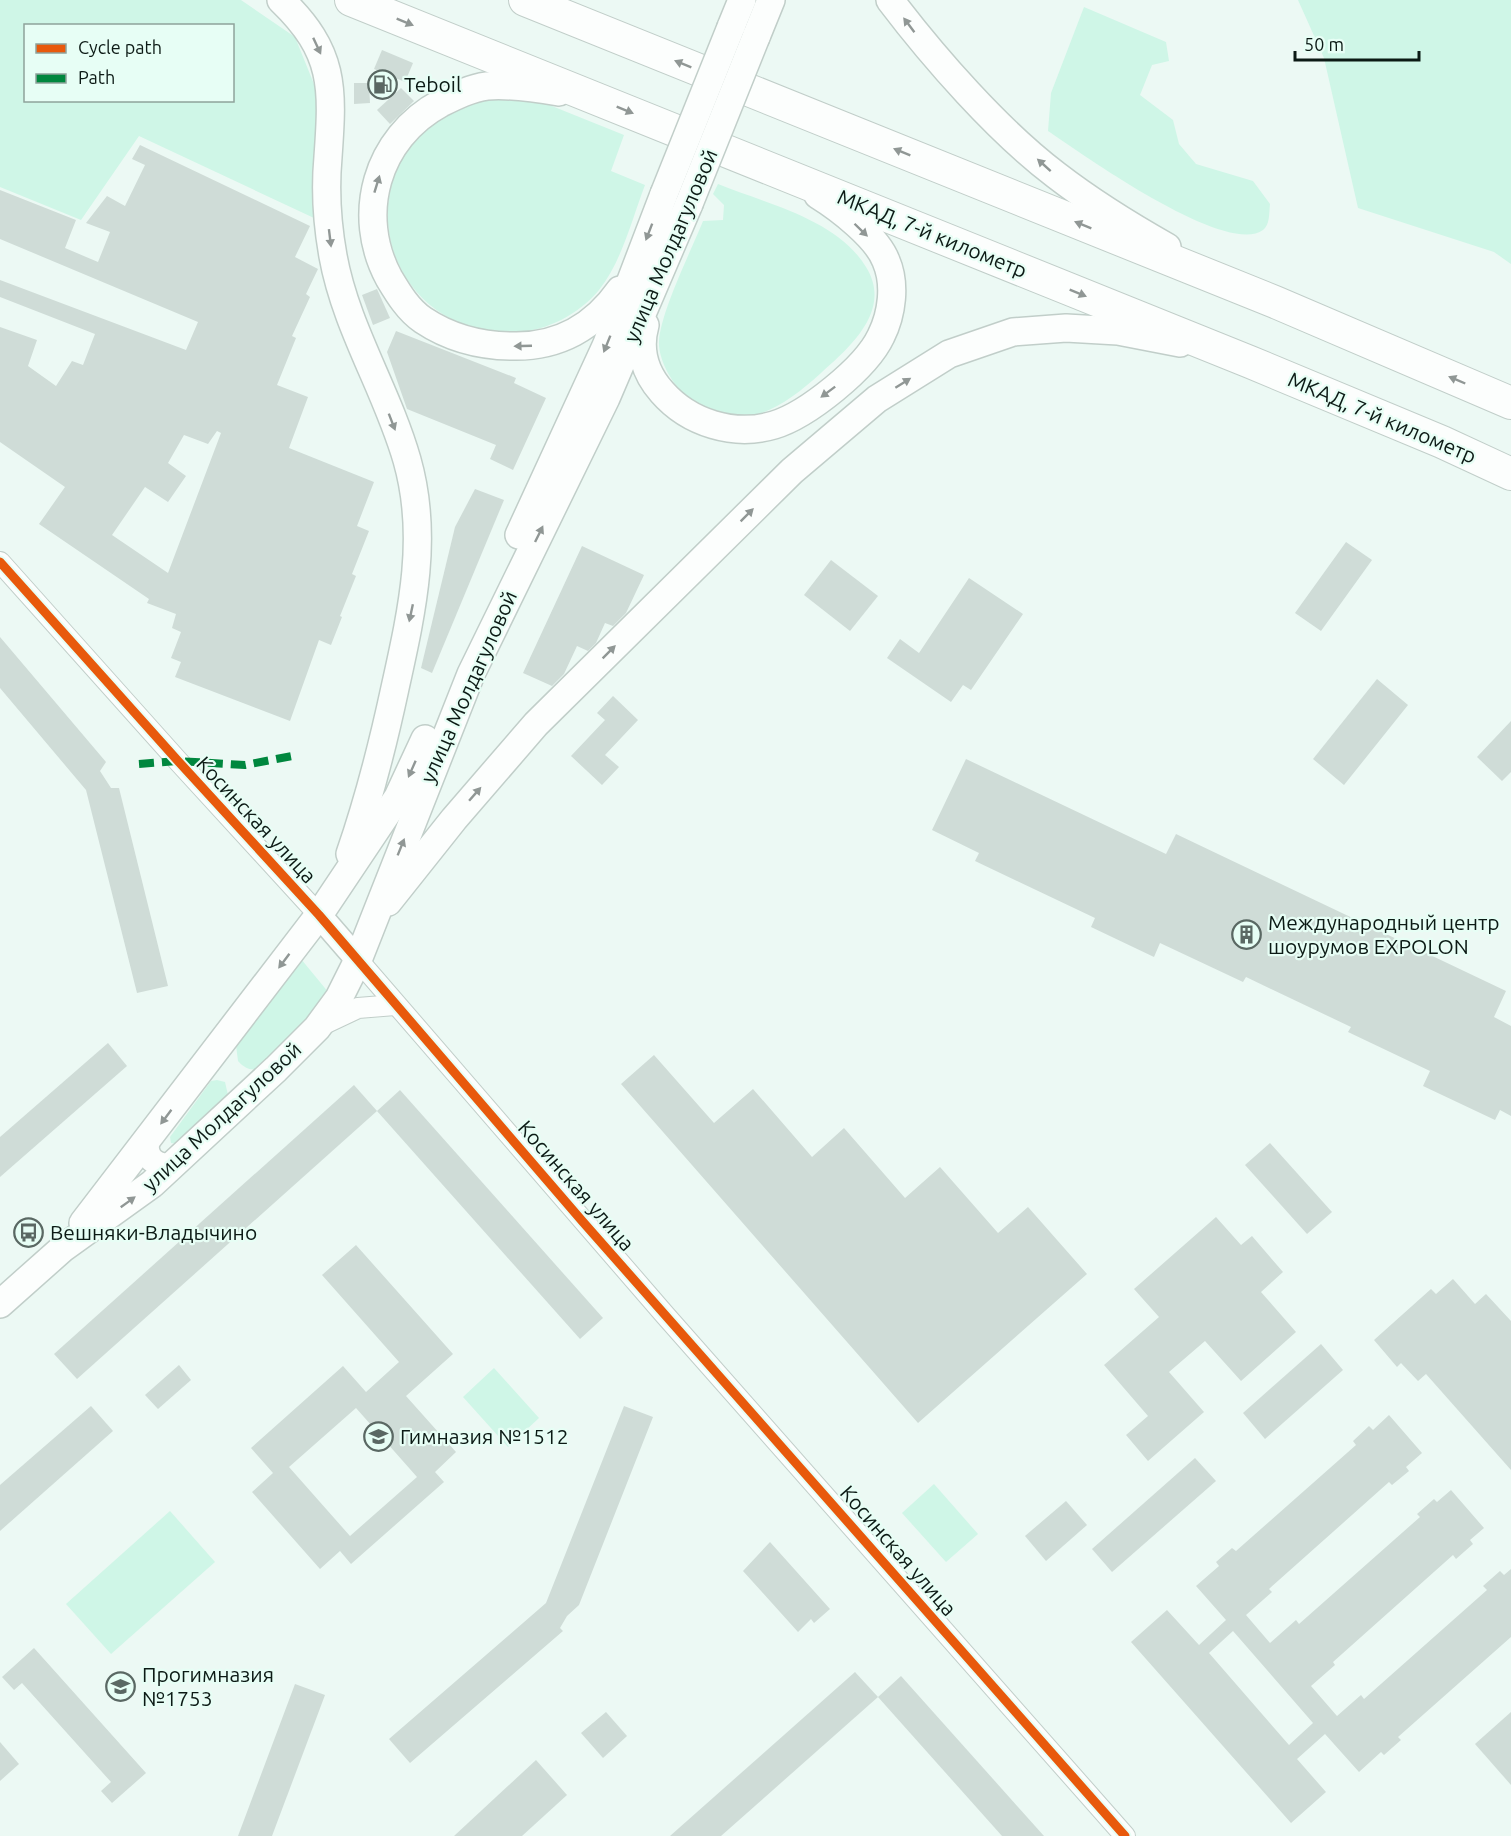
<svg xmlns="http://www.w3.org/2000/svg" width="1511" height="1836" font-family="Ubuntu,sans-serif">
	<style>
		.green { fill: #cff6e7; fill-rule: evenodd }
		.building { fill: #cfdcd7; fill-rule: evenodd }
		.lines { fill: none; stroke-linecap: round; stroke-linejoin: round }
		.minor-casing { stroke: #c1cec9; stroke-width: 22 }
		.tertiary-casing { stroke: #c1cec9; stroke-width: 27 }
		.secondary-casing { stroke: #c1cec9; stroke-width: 30 }
		.trunk-casing { stroke: #c1cec9; stroke-width: 34 }
		.minor { stroke: #fcfefd; stroke-width: 20 }
		.tertiary { stroke: #fcfefd; stroke-width: 24 }
		.secondary { stroke: #fcfefd; stroke-width: 27 }
		.trunk { stroke: #fcfefd; stroke-width: 32 }
		.secondary-bridge-casing { stroke: #c1cec9; stroke-width: 30; stroke-linecap: butt }
		.secondary-bridge { stroke: #fcfefd; stroke-width: 27 }
		.quiet { stroke: #00873e; stroke-width: 8; stroke-dasharray: 15 8; stroke-linecap: butt }
		.cycleway-casing { stroke: #e7fef5; stroke-width: 13 }
		.cycleway { stroke: #e8590c; stroke-width: 9 }
		.oneway { fill: #909795 }
		.labels { text-anchor: middle; stroke-width: 4.5; stroke-linejoin: round; paint-order: stroke }
		.poi-label { font-size: 21px; fill: #0c1a15; stroke: #e7fef5; text-anchor: start }
		.street-label { font-size: 21px; fill: #0c1a15; stroke: #e7fef5 }
	</style>
	<rect width="100%" height="100%" fill="#ecf9f4"/>
	<g class="green">
		<path d="M0,0H241L295,37L318,94L314,218L139,136L81,220L0,187ZM26,26H232V100H26Z"/>
		<path d="M1298,0H1511V264L1494,252L1358,208L1324,58Z"/>
		<path d="M1084,7L1166,42L1169,61L1152,65L1140,95L1173,120L1179,144L1196,164L1253,181L1270,204C1269,213 1270,225 1263,230C1226,257 1082,154 1048,131L1051,93Z"/>
		<path d="M492,96L532,98L624,135L611,171L645,185C632,219 622,261 599,290C579,314 547,331 516,332C406,338 347,216 420,132C438,111 466,103 492,96Z"/>
		<path d="M718,184C767,204 837,219 866,267C893,310 850,347 821,373C777,413 731,441 680,390C669,378 658,357 659,341C661,311 691,251 703,221L723,220L724,205L713,194Z"/>
		<path d="M301,959L329,993L265,1066C254,1072 246,1070 238,1061L236,1045Z"/>
		<path d="M217,1080L225,1082L228,1095L178,1144L171,1143L170,1137L211,1081Z"/>
		<path d="M494,1368L539,1418L508,1447L463,1397Z"/>
		<path d="M934,1484L978,1534L946,1562L902,1513Z"/>
		<path d="M170,1511L215,1562L111,1654L66,1604Z"/>
	</g>
	<g class="building">
		<path d="M382,50L413,63L405,82L374,69Z"/>
		<path d="M354,83H369L370,103L354,104Z"/>
		<path d="M401,88L414,101L390,124L377,110Z"/>
		<path d="M140,145L310,226L295,257L318,269L306,294L310,297L292,336L296,338L277,385L308,397L289,448L374,482L357,526L369,531L352,574L356,576L340,616L342,617L331,645L319,640L290,721L175,677L181,662L171,658L181,632L172,628L176,614L147,603L149,599L39,524L65,487L0,442V327L37,340L28,366L56,386L72,361L83,365L95,334L0,297V280L186,350L198,322L0,239V190L76,220L65,248L98,262L110,232L86,223L107,196L125,206L145,165L132,159ZM217,431L221,433L168,573L112,535L145,487L168,502L186,476L168,463L184,435L208,444Z"/>
		<path d="M377,289L390,318L373,325L362,295Z"/>
		<path d="M396,331L516,378L514,383L546,398L513,470L490,459L496,445L407,409L387,352Z"/>
		<path d="M475,489L504,500L432,673L421,668L455,527Z"/>
		<path d="M1346,542L1372,560L1321,631L1295,613Z"/>
		<path d="M582,546L644,575L626,613L613,626L605,623L596,643L588,651L577,646L564,674L552,686L523,673Z"/>
		<path d="M831,560L878,596L850,631L804,595Z"/>
		<path d="M969,578L1023,614L971,690L963,685L951,702L887,658L900,639L919,653Z"/>
		<path d="M0,637L106,762L100,771L111,788H119L168,986L137,993L86,790L0,688Z"/>
		<path d="M1377,679L1408,705L1344,785L1313,759Z"/>
		<path d="M613,696L638,720L605,755L619,767L602,785L571,756L605,720L597,713Z"/>
		<path d="M1511,721V772L1502,781L1477,757Z"/>
		<path d="M966,759L1166,854L1176,834L1506,991L1494,1017L1511,1026V1116L1500,1110L1495,1120L1423,1086L1430,1071L1348,1032L1351,1027L1246,977L1243,982L1160,943L1154,957L1091,927L1095,918L975,861L979,853L932,830Z"/>
		<path d="M108,1043L127,1066L0,1177V1137Z"/>
		<path d="M654,1055L714,1123L753,1089L812,1157L844,1128L905,1198L940,1167L998,1233L1028,1207L1087,1274L918,1423L621,1084Z"/>
		<path d="M354,1085L377,1111L77,1379L54,1354Z"/>
		<path d="M400,1090L603,1318L580,1339L377,1111Z"/>
		<path d="M1270,1143L1332,1212L1307,1234L1245,1165Z"/>
		<path d="M1216,1217L1241,1245L1252,1236L1283,1272L1261,1292L1296,1332L1241,1381L1205,1341L1169,1372L1204,1412L1148,1461L1126,1435L1148,1416L1104,1365L1159,1317L1134,1289Z"/>
		<path d="M356,1245L453,1354L406,1396L456,1452L435,1472L444,1482L351,1564L340,1551L320,1569L252,1492L273,1473L251,1448L343,1366L366,1392L399,1362L322,1275ZM356,1408L417,1477L350,1536L289,1467Z"/>
		<path d="M1453,1279L1475,1304L1486,1294L1511,1321V1470L1426,1374L1418,1381L1401,1363L1397,1367L1374,1340L1431,1289L1436,1294Z"/>
		<path d="M1321,1344L1343,1370L1265,1439L1243,1413Z"/>
		<path d="M179,1365L191,1380L158,1409L145,1395Z"/>
		<path d="M91,1406L113,1431L0,1531V1485Z"/>
		<path d="M624,1406L653,1417L579,1605L567,1616L560,1628L563,1631L410,1763L389,1739L546,1603Z"/>
		<path d="M1389,1415L1422,1453L1406,1467L1409,1471L1392,1485L1389,1482L1269,1589L1272,1592L1246,1615L1270,1643L1296,1620L1299,1624L1420,1517L1417,1514L1434,1499L1437,1502L1451,1490L1484,1528L1470,1540L1473,1544L1456,1559L1453,1555L1333,1662L1335,1665L1311,1686L1337,1716L1361,1695L1364,1699L1487,1590L1483,1586L1500,1571L1504,1575L1511,1569V1637L1398,1737L1401,1740L1384,1755L1381,1752L1359,1772L1325,1734L1297,1759L1326,1792L1291,1823L1131,1642L1167,1610L1199,1645L1226,1620L1196,1586L1219,1566L1216,1562L1232,1548L1236,1551L1356,1445L1353,1441L1369,1426L1373,1430ZM1233,1631L1313,1723L1289,1745L1209,1653Z"/>
		<path d="M1195,1458L1216,1481L1112,1572L1092,1549Z"/>
		<path d="M1066,1501L1087,1525L1046,1561L1025,1536Z"/>
		<path d="M770,1542L830,1609L814,1623L811,1619L798,1632L743,1571Z"/>
		<path d="M34,1648L146,1773L112,1803L101,1791L111,1782L22,1683L14,1690L2,1677Z"/>
		<path d="M855,1672L878,1697L721,1836H670Z"/>
		<path d="M901,1676L1044,1836H1002L878,1697Z"/>
		<path d="M295,1684L325,1695L272,1836H238Z"/>
		<path d="M606,1712L627,1736L603,1758L581,1733Z"/>
		<path d="M1511,1712V1785L1475,1744Z"/>
		<path d="M0,1742L19,1764L0,1781Z"/>
		<path d="M536,1760L567,1795L522,1836H454Z"/>
	</g>
	<g class="lines">
		<defs>
			<g id="minor">
				<path d="M0,562L178,761L319,915"/>
				<path d="M358,960L665,1315L1125,1836"/>
				<path d="M322,1025L358,1008L395,1005"/>
			</g>
			<g id="tertiary">
				<path d="M319,915L358,960"/>
				<path d="M147,1142C145,1158 155,1166 171,1166"/>
			</g>
			<g id="secondary">
				<path d="M281,0C335,52 333,87 328,157C325,190 327,223 333,256C346,328 387,390 407,460C429,537 412,611 395,688C383,744 369,799 350,854"/>
				<path d="M890,0C934,58 998,131 1056,175C1091,202 1128,225 1167,247"/>
				<path d="M731,27L742,0"/>
				<path d="M756,37L771,0"/>
				<path d="M559,92C536,88 511,84 487,86C471,88 455,96 441,103C376,138 355,215 389,278C398,293 408,310 423,320C450,338 481,346 513,346C558,347 594,327 620,290"/>
				<path d="M645,325C638,350 645,373 662,392C689,423 734,437 774,425C807,415 866,368 881,336C892,314 896,284 886,261C877,237 839,208 818,195"/>
				<path d="M519,535L606,346L664,194"/>
				<path d="M388,902L454,819L536,724L792,471L877,399L949,354L1013,332L1066,328L1118,331L1180,343"/>
				<path d="M83,1223L319,915L398,797L425,739"/>
				<path d="M0,1304L63,1248L152,1184L276,1069L317,1028L339,998L358,960L471,674L606,398L689,204"/>
			</g>
			<g id="trunk">
				<path d="M351,0L1250,362L1442,442L1511,474"/>
				<path d="M525,0L1275,302L1511,403"/>
			</g>
		</defs>
		<use href="#minor" class="minor-casing"/>
		<use href="#tertiary" class="tertiary-casing"/>
		<use href="#secondary" class="secondary-casing"/>
		<use href="#trunk" class="trunk-casing"/>
		<use href="#minor" class="minor"/>
		<use href="#tertiary" class="tertiary"/>
		<use href="#secondary" class="secondary"/>
		<use href="#trunk" class="trunk"/>
		<defs>
			<g id="secondary-bridge">
				<path d="M664,194L731,27"/>
				<path d="M689,204L756,37"/>
			</g>
		</defs>
		<use href="#secondary-bridge" class="secondary-bridge-casing"/>
		<use href="#secondary-bridge" class="secondary-bridge"/>
		<path class="quiet" d="M139,764L178,761L245,765L292,756"/>
		<defs>
			<path id="cycleway" d="M0,562L178,761L319,915L583,1222L1125,1836"/>
		</defs>
		<use href="#cycleway" class="cycleway-casing"/>
		<use href="#cycleway" class="cycleway"/>
	</g>
	<defs><path id="oneway-solid" d="M-6-.8H1V-3.2L6.5 0L1 3.2V.8H-6Z" transform="scale(1.5)"/></defs>
	<g class="oneway">
		<use href="#oneway-solid" transform="translate(405 22) rotate(22)"/>
		<use href="#oneway-solid" transform="translate(909 25) rotate(-127)"/>
		<use href="#oneway-solid" transform="translate(317 46) rotate(65)"/>
		<use href="#oneway-solid" transform="translate(683 64) rotate(-158)"/>
		<use href="#oneway-solid" transform="translate(625 110) rotate(22)"/>
		<use href="#oneway-solid" transform="translate(902 152) rotate(-158)"/>
		<use href="#oneway-solid" transform="translate(1044 165) rotate(-138)"/>
		<use href="#oneway-solid" transform="translate(377 184) rotate(-73)"/>
		<use href="#oneway-solid" transform="translate(1083 225) rotate(-158)"/>
		<use href="#oneway-solid" transform="translate(861 230) rotate(44)"/>
		<use href="#oneway-solid" transform="translate(649 232) rotate(111)"/>
		<use href="#oneway-solid" transform="translate(330 238) rotate(83)"/>
		<use href="#oneway-solid" transform="translate(1078 293) rotate(22)"/>
		<use href="#oneway-solid" transform="translate(607 344) rotate(112)"/>
		<use href="#oneway-solid" transform="translate(523 346) rotate(178)"/>
		<use href="#oneway-solid" transform="translate(1457 380) rotate(-157)"/>
		<use href="#oneway-solid" transform="translate(903 383) rotate(-32)"/>
		<use href="#oneway-solid" transform="translate(828 392) rotate(143)"/>
		<use href="#oneway-solid" transform="translate(392 422) rotate(69)"/>
		<use href="#oneway-solid" transform="translate(747 515) rotate(-45)"/>
		<use href="#oneway-solid" transform="translate(539 534) rotate(-64)"/>
		<use href="#oneway-solid" transform="translate(411 613) rotate(102)"/>
		<use href="#oneway-solid" transform="translate(609 652) rotate(-45)"/>
		<use href="#oneway-solid" transform="translate(412 769) rotate(114)"/>
		<use href="#oneway-solid" transform="translate(475 794) rotate(-49)"/>
		<use href="#oneway-solid" transform="translate(401 847) rotate(-68)"/>
		<use href="#oneway-solid" transform="translate(284 961) rotate(127)"/>
		<use href="#oneway-solid" transform="translate(166 1117) rotate(127)"/>
		<use href="#oneway-solid" transform="translate(128 1202) rotate(-36)"/>
	</g>
	<defs>
		<symbol id="fuel-ring" viewBox="-11 -11 22 22"><circle r="9.5" fill="#e7fef5" stroke="#5a6863" stroke-width="1.5"/><path d="M-5.5-6h7V0h2V4h1.3V-2.5L3-4.5l.8-.8L6-3V5H2.5V1h-1V6h-7ZM-4.2-4.7v3.2H.2V-4.7Z" fill="#5a6863"/></symbol>
		<symbol id="building-ring" viewBox="-11 -11 22 22"><circle r="9.5" fill="#e7fef5" stroke="#5a6863" stroke-width="1.5"/><path d="M-4-6H4V6H1V3H-1V6H-4ZM-2.5-4.3h1.7v1.8h-1.7ZM.8-4.3h1.7v1.8H.8ZM-2.5-1h1.7V.8h-1.7ZM.8-1h1.7V.8H.8Z" fill="#5a6863"/></symbol>
		<symbol id="bus-ring" viewBox="-11 -11 22 22"><circle r="9.5" fill="#e7fef5" stroke="#5a6863" stroke-width="1.5"/><path d="M-5-6H5V4H4V6H2V4H-2V6H-4V4H-5ZM-3.5-4V0h7V-4ZM-3.5 1.2v1.5H-2V1.2ZM2 1.2v1.5H3.5V1.2Z" fill="#5a6863"/></symbol>
		<symbol id="school-ring" viewBox="-11 -11 22 22"><circle r="9.5" fill="#e7fef5" stroke="#5a6863" stroke-width="1.5"/><path d="M0-5L7-2L0 1L-7-2ZM-4 1L0 2.5L4 1V4Q0 6-4 4Z" fill="#5a6863"/></symbol>
	</defs>
	<g fill-rule="evenodd">
		<use href="#fuel-ring" x="366" y="68" width="33" height="33"/>
		<use href="#building-ring" x="1230" y="918" width="33" height="33"/>
		<use href="#bus-ring" x="12" y="1216" width="33" height="33"/>
		<use href="#school-ring" x="362" y="1420" width="33" height="33"/>
		<use href="#school-ring" x="104" y="1670" width="33" height="33"/>
	</g>
	<g class="labels">
		<g class="poi-label">
			<text x="404" y="92">Teboil</text>
			<text x="1268" y="930">Международный центр<tspan x="1268" dy="24">шоурумов EXPOLON</tspan></text>
			<text x="50" y="1240">Вешняки-Владычино</text>
			<text x="400" y="1444">Гимназия №1512</text>
			<text x="142" y="1682">Прогимназия<tspan x="142" dy="24">№1753</tspan></text>
		</g>
		<g class="street-label">
			<text transform="translate(932 234) rotate(22)" y="7">МКАД, 7-й километр</text>
			<text transform="translate(671 246) rotate(-67)" y="7">улица Молдагуловой</text>
			<text transform="translate(1382 418) rotate(23)" y="7">МКАД, 7-й километр</text>
			<text transform="translate(469 687) rotate(-66)" y="7">улица Молдагуловой</text>
			<text transform="translate(256 820) rotate(47)" y="7">Косинская улица</text>
			<text transform="translate(222 1117) rotate(-43)" y="7">улица Молдагуловой</text>
			<text transform="translate(576 1186) rotate(49)" y="7">Косинская улица</text>
			<text transform="translate(898 1551) rotate(49)" y="7">Косинская улица</text>
		</g>
	</g>
	<rect x="24" y="24" width="210" height="78" fill="#e7fef5" stroke="#8fa39b" stroke-width="1.5"/>
	<rect x="36" y="44" width="30" height="9" fill="#e8590c" stroke="#8fa39b" stroke-width="1.5"/>
	<text x="78" y="54" font-size="18" fill="#0c1a15">Cycle path</text>
	<rect x="36" y="74" width="30" height="9" fill="#00873e" stroke="#8fa39b" stroke-width="1.5"/>
	<text x="78" y="84" font-size="18" fill="#0c1a15">Path</text>
	<path d="M1295 51v9h124v-9" fill="none" stroke="#0c1a15" stroke-width="3"/>
	<text x="1304" y="51" font-size="18" fill="#0c1a15" stroke="#e7fef5" stroke-width="4.5" paint-order="stroke">50 m</text>
</svg>
